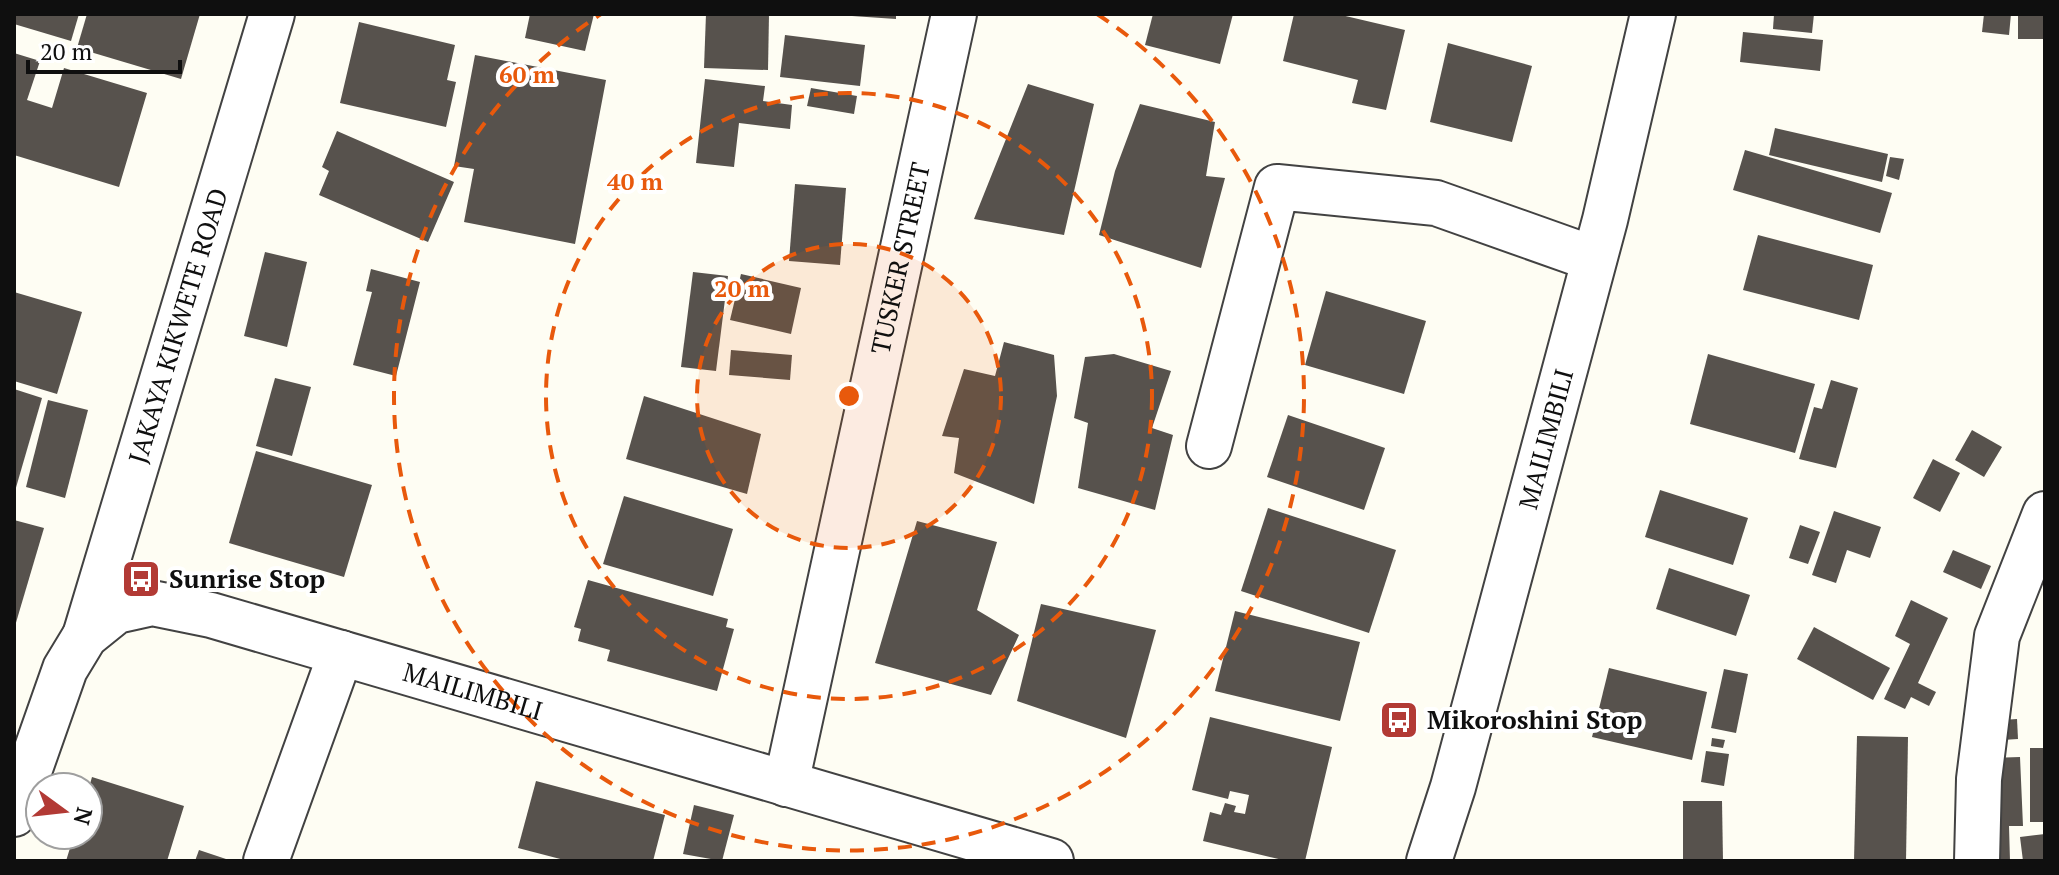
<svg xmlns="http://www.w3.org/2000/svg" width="2059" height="875" font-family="'PT Serif',serif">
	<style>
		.building { fill: #57524d }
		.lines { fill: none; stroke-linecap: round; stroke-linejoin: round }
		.minor-casing { stroke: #424242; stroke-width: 48 }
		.minor { stroke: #fff; stroke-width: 44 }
		.ring { fill: none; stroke: #e8590c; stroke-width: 4; stroke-dasharray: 14 10 }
		.labels { text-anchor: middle; stroke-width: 8; stroke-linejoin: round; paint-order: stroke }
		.street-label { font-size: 26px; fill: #0f0f0f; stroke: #fff }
		.poi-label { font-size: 26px; font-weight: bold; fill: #0f0f0f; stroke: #fff; text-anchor: start }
		.centre { fill: #e8590c; stroke: #fff; stroke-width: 4 }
		.ring-label { font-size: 24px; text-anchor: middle; font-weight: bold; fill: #e8590c; stroke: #fff; stroke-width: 8; stroke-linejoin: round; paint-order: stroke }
	</style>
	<rect width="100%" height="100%" fill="#fefdf3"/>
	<g class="building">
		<path d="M16,14H79L71,41L14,24Z"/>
		<path d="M87,14H200L181,79L77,48Z"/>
		<path d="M530,14H594L585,51L525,38Z"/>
		<path d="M706,14H769L768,70L704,68Z"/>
		<path d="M853,14H896V19L852,16Z"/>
		<path d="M1153,14H1233L1220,64L1145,45Z"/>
		<path d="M1294,14H1337L1405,30L1386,110L1352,103L1358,80L1283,61Z"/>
		<path d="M1774,14H1814L1812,33L1773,29Z"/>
		<path d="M1984,14H2011L2009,35L1982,32Z"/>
		<rect x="2018" y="14" width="27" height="25"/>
		<path d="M359,22L455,45L447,80L456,82L446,127L340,103Z"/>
		<path d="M1743,32L1823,40L1820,71L1740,62Z"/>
		<path d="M785,35L865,45L860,86L780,77Z"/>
		<path d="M1448,43L1532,66L1512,142L1430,122Z"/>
		<path d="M14,53L40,61L27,100L52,108L64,68L147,93L119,187L14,155Z"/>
		<path d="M475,55L606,80L575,244L464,222L474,169L454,166Z"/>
		<path d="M705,79L765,86L763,101L792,105L790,129L739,123L734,167L696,163Z"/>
		<path d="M1028,84L1094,104L1064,235L974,219Z"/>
		<path d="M811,88L857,96L854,114L807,106Z"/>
		<path d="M1140,104L1215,122L1206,176L1225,178L1201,268L1099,235L1115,171Z"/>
		<path d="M1775,128L1888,154L1882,182L1769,155Z"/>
		<path d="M337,131L454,182L428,242L319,195L329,171L322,167Z"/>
		<path d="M1745,150L1892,193L1880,233L1733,190Z"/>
		<path d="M1890,157L1904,159L1899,180L1886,176Z"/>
		<path d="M795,184L846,188L840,265L789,261Z"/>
		<path d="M1758,235L1873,265L1859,320L1743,290Z"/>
		<path d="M265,252L307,262L287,347L244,336Z"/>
		<path d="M371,269L420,282L396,376L353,365L372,292L366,291Z"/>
		<path d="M693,272L728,276L716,371L681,367Z"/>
		<path d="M741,274L801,288L791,334L730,320Z"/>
		<path d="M1326,291L1426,321L1404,394L1305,365Z"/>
		<path d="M14,292L82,312L57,394L14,381Z"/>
		<path d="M1004,342L1054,355L1057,396L1034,504L954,473L959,438L942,436L964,369L995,376Z"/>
		<path d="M731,350L792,355L790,380L729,375Z"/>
		<path d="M1114,354L1171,371L1152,428L1173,435L1155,510L1078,488L1088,423L1074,418L1085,357Z"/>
		<path d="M1708,354L1815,384L1795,453L1690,424Z"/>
		<path d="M275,378L311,387L292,456L256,446Z"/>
		<path d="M1831,380L1858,388L1836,468L1799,459L1814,407L1822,409Z"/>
		<path d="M14,389L42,398L15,491H14Z"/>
		<path d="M644,396L761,434L747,494L626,459Z"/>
		<path d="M48,400L88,410L65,498L26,487Z"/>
		<path d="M1288,415L1385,448L1364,510L1267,477Z"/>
		<path d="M1972,430L2002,447L1984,477L1955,460Z"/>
		<path d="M256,451L372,485L344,577L229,543Z"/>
		<path d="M1933,459L1960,473L1940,512L1913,498Z"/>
		<path d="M1660,490L1748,518L1733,565L1645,537Z"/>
		<path d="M624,496L733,529L713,596L603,564Z"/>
		<path d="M1268,508L1396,550L1369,633L1241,591Z"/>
		<path d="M1834,511L1881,527L1870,558L1847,550L1836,583L1812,575Z"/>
		<path d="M14,520L44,528L15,626H14Z"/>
		<path d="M917,521L997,542L977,610L1019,635L991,695L875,663Z"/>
		<path d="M1800,525L1820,532L1808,564L1789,558Z"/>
		<path d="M1953,550L1991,566L1981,589L1943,572Z"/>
		<path d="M1669,568L1750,595L1736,636L1656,609Z"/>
		<path d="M588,580L728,619L726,627L734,629L717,691L607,661L610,650L578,641L581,629L574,627Z"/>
		<path d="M1911,600L1948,618L1918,683L1936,692L1929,706L1911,697L1905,709L1884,699L1910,644L1895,636Z"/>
		<path d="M1041,604L1156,630L1126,738L1017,701Z"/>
		<path d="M1235,611L1360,642L1340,721L1215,691Z"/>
		<path d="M1814,627L1890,668L1873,700L1797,659Z"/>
		<path d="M1609,668L1707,692L1692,760L1592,737Z"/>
		<path d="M1724,669L1748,674L1736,733L1711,728Z"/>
		<path d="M1210,717L1332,747L1305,861H1287L1203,841L1210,812L1221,815L1225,803L1236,806L1234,812L1245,814L1249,795L1230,791L1228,799L1192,790Z"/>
		<path d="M2017,719L2018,739L2002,740V720Z"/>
		<path d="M1857,736L1908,737L1906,861H1854Z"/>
		<path d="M1712,738L1725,740L1723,748L1711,746Z"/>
		<rect x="2030" y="748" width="15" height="74"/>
		<path d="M1706,751L1729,754L1724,786L1701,782Z"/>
		<path d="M2020,757L2023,826H2009L2010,861H1993L1990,758Z"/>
		<path d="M92,777L184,806L167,861H66L74,835H88V791Z"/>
		<path d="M536,781L665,815L653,861H568L518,848Z"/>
		<path d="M1683,801H1722L1723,861H1683Z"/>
		<path d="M694,805L734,815L722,861L683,854Z"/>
		<path d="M2045,834V859L2023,861L2020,837Z"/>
		<path d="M199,850L229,860V861H195Z"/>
	</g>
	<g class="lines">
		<defs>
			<g id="minor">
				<path d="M1209,446L1277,187L1436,203L1594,259"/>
				<path id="s1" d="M85,636L272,14"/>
				<path id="s2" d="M786,784L954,14"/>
				<path id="s3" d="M14,814L65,669L85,636L116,611L152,603L211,615L1051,861"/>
				<path d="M266,861L341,653"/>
				<path id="s4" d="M1429,861L1453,787L1605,220L1653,14"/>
				<path d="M1977,861L1979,779L1997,636L2045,514"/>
			</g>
		</defs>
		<use href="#minor" class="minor-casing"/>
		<use href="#minor" class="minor"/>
	</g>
	<circle cx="849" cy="396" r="152" fill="#e8590c" fill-opacity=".12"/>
	<g class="ring">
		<circle cx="849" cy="396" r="152"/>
		<circle cx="849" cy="396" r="303"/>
		<path d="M1097 14A455 455 0 1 1 601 14"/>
	</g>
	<defs>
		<symbol id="bus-square" viewBox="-11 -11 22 22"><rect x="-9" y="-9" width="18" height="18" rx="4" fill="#b23a35" stroke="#fff"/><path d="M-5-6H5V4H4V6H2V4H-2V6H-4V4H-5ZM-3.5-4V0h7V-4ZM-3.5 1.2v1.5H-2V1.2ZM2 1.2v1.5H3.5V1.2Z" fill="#fff"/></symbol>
	</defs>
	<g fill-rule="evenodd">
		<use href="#bus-square" x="119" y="557" width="44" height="44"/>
		<use href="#bus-square" x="1377" y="698" width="44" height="44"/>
	</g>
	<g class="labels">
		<g class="street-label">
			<text dy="9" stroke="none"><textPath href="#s2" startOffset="538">TUSKER STREET</textPath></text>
			<text dy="9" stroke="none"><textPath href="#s1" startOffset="324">JAKAYA KIKWETE ROAD</textPath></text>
			<text dy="9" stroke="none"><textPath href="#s4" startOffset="438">MAILIMBILI</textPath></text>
			<text dy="9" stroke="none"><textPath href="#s3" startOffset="602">MAILIMBILI</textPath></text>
		</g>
		<g class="poi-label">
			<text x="169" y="588">Sunrise Stop</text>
			<text x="1427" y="729">Mikoroshini Stop</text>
		</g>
	</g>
	<circle cx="849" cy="396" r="12" class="centre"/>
	<g class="ring-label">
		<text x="527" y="83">60 m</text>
		<text x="635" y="190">40 m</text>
		<text x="742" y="297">20 m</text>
	</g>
	<rect width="2059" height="875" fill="none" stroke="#0f0f0f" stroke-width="32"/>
	<g transform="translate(64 811) rotate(105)"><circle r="38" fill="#ffffff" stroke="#9f9f9f" stroke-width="2"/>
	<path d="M0-6L14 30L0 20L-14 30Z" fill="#b23a35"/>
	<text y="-12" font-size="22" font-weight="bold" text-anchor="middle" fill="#0f0f0f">N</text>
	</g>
	<path d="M28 60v12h152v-12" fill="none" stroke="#0f0f0f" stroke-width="4"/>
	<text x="40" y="60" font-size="24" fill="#0f0f0f" stroke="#ffffff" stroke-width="6" paint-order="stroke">20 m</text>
</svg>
